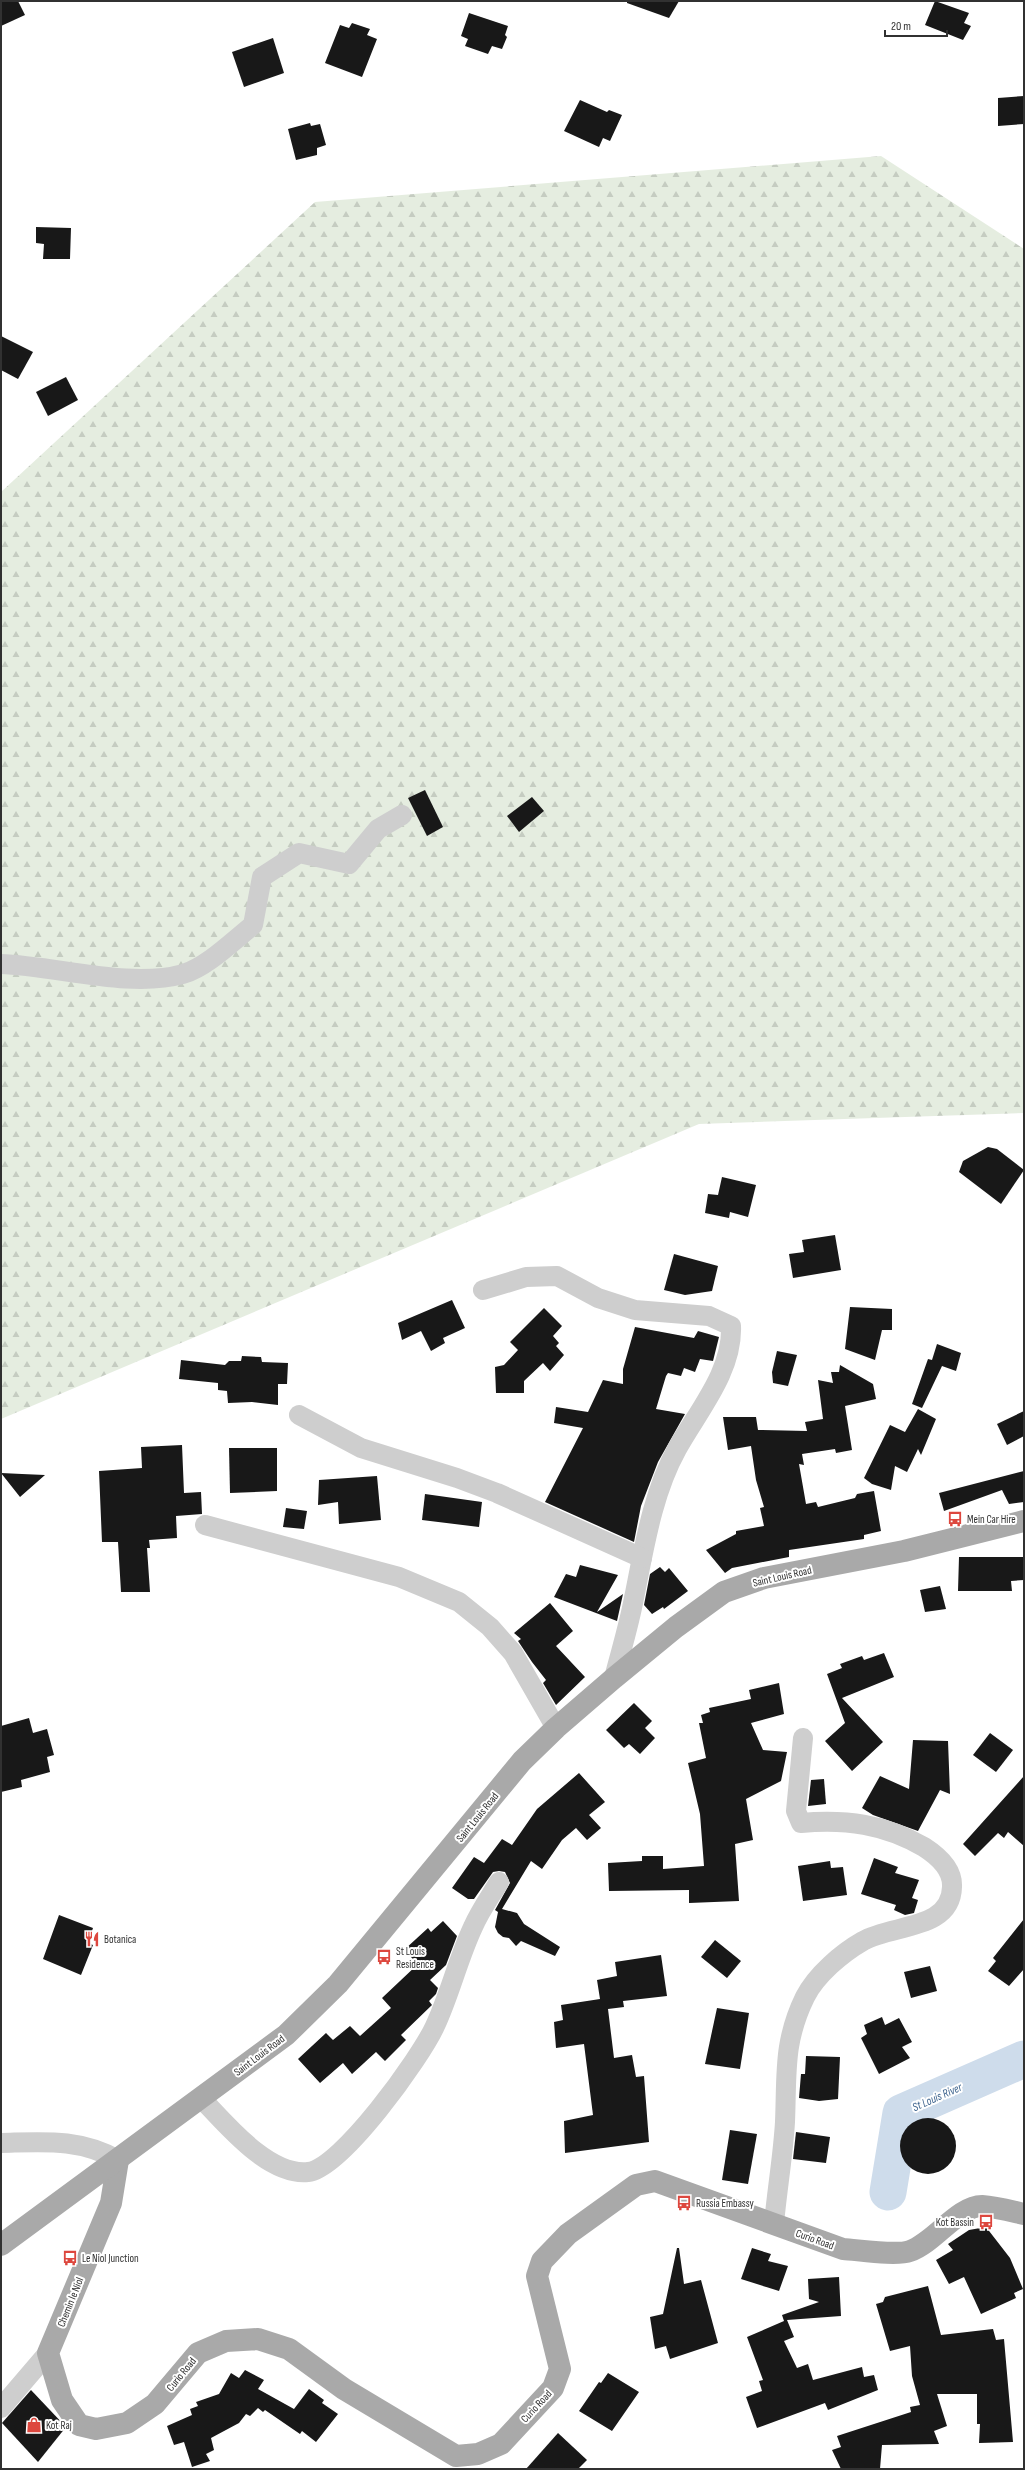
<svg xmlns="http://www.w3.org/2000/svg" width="1025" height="2470" font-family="'Sofia Sans Condensed',sans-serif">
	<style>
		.forest { fill: url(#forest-firs) }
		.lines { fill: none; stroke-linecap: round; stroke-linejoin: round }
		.river { stroke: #cedceb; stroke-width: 37 }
		.building { fill: #181818 }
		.minor { stroke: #cecece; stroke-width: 20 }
		.major { stroke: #a9a9a9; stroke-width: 22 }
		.labels { text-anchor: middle; stroke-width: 4; stroke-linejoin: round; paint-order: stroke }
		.poi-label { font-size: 11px; fill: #313131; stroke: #fff; text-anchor: start }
		.street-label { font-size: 11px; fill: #313131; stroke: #fff }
		.water-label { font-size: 12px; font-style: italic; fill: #426790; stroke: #fff }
	</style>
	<defs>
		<pattern id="forest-firs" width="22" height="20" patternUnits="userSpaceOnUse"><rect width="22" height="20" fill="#e5ede0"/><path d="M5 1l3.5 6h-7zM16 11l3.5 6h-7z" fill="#c5ccc1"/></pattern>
	</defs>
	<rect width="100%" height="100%" fill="#fff"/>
	<path class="forest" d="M881,156L1024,249V1113L699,1124L1,1419V492L315,202Z"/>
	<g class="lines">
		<path class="river" d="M888,2192L901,2113L1024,2059"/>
	</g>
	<g class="building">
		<path d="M1,1H18L25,15L1,26Z"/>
		<path d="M627,1H679L669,18L627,3Z"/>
		<path d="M935,1L969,13L964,23L971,26L963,40L925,25Z"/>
		<path d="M469,13L508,26L505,35L507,37L502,49L492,46L488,54L465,46L468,39L461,36Z"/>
		<path d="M352,23L370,29L367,35L377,39L362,77L325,63L340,25L349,28Z"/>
		<path d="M273,38L284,73L244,87L232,52Z"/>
		<path d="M1024,96V124L998,126V98Z"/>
		<path d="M580,100L607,112L609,110L622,115L610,141L603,138L599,147L564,131Z"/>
		<path d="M310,123L311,126L320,124L326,145L317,148V155L296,160L288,129Z"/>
		<path d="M36,227L71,228L70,259H43L44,244L36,243Z"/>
		<path d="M1,336L33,352L18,379L1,370Z"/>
		<path d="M66,377L78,400L48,416L36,392Z"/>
		<path d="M425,790L443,827L427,836L408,798Z"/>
		<path d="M532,797L544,811L519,832L507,816Z"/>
		<path d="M988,1147L997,1149L1024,1170L1001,1204L959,1172L963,1161Z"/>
		<path d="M722,1177L756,1185L748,1217L730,1212L729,1218L705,1213L708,1194L718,1195Z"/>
		<path d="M835,1235L841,1270L793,1278L789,1254L804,1252L802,1240Z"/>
		<path d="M674,1254L718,1266L712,1291L685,1295L664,1290Z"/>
		<path d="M452,1300L465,1328L443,1338L445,1343L431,1351L421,1331L402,1340L398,1323Z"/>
		<path d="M850,1307L892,1309V1330H882L875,1360L845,1349Z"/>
		<path d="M544,1308L562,1326L553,1336L559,1343L556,1346L564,1355L550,1371L543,1363L524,1381V1393H496L495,1367L504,1365L518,1350L510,1342Z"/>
		<path d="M635,1327L694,1338L698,1331L719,1337L713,1361L700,1359L695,1372L684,1368L681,1376L668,1373L666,1376L656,1409L685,1414L658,1462L641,1506L634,1542L545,1502L583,1428L554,1423L556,1407L588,1412L603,1380L623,1384V1369Z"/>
		<path d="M937,1344L961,1353L956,1371L942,1366L922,1408L912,1404L928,1359L932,1360Z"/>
		<path d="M777,1351L797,1355L788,1386L773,1383L772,1372Z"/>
		<path d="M242,1356L261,1357L262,1362L288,1363L287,1384H278V1405L252,1402L228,1403L227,1391L218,1390V1383L179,1379L181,1360L225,1365L229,1361H241Z"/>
		<path d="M840,1365L873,1384L876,1399L845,1406L852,1450L836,1453L835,1449L802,1454L804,1465L799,1464L806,1504L816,1502L818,1507L855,1498L857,1494L874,1491L881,1531L864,1535V1539L789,1550V1557L732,1568L725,1573L706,1550L736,1534V1531L764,1526L760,1508L764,1507L756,1480L751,1446L728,1450L723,1417H756L758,1430L807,1431L805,1422L823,1419L818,1380L833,1383L831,1372H839Z"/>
		<path d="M918,1409L936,1419L921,1455L918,1449L907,1472L895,1466L891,1490L872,1484L864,1478L890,1425L905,1432Z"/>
		<path d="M1024,1411V1436L1007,1445L997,1424Z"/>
		<path d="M182,1445L184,1493L201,1492L202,1514L176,1516L177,1538L149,1540L150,1548H147L150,1592H121L118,1542H102L99,1471L142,1468L141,1447Z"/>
		<path d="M229,1448H277V1491L230,1493Z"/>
		<path d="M1024,1471V1502L1009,1504L1002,1490L944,1511L939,1493Z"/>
		<path d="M1,1473L22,1474L45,1475L20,1497Z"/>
		<path d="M377,1476L381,1520L339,1524L338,1502L318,1505L319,1480Z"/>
		<path d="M425,1494L482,1502L479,1527L422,1520Z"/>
		<path d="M286,1508L307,1511L304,1529L283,1527Z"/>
		<path d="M959,1557H1024V1580L1011,1581L1012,1591H958Z"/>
		<path d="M580,1565L618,1575L597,1612L623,1594L617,1621L554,1597L566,1574L576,1577Z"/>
		<path d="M660,1567L665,1572L669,1568L688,1591L664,1609L663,1607L652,1614L644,1605L650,1574Z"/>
		<path d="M940,1586L946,1609L925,1612L920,1590Z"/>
		<path d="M550,1603L573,1631L556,1646L585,1677L556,1705L543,1683L546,1680L532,1662L518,1641L521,1639L514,1633Z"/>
		<path d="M884,1653L894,1677L842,1698L883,1742L852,1771L825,1741L845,1723L827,1674L842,1668L840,1664L862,1656L864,1660Z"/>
		<path d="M779,1683L784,1714L751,1723L763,1750L787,1752L781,1781L746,1799L753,1840L735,1844L739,1901L689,1903V1890L609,1891L608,1863L642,1861V1856H663V1869L704,1866L700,1814L688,1763L706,1758L699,1723H703L701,1715L710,1712L709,1708L751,1699L749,1690Z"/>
		<path d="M634,1703L652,1721L645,1728L655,1738L640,1754L629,1744L624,1748L606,1730Z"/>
		<path d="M29,1718L33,1733L47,1729L54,1755L47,1757L50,1772L21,1780L22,1787L1,1792V1726Z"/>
		<path d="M990,1733L1013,1750L996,1772L973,1755Z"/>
		<path d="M913,1740L948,1741L950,1794L940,1790L918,1831L873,1815L862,1808L880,1776L909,1789Z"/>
		<path d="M579,1773L605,1802L589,1815L601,1828L587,1840L576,1828L562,1840L542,1869L531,1861L502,1909L517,1913L524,1924L560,1947L555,1956L521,1941L516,1946L509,1938L503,1937L498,1933L495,1927L498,1912L495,1910L510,1883L505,1872L499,1871L493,1872L474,1899H468L452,1888L474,1857L484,1863L502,1839L512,1845L537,1809Z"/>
		<path d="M1024,1776V1846L1008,1832L1004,1838L998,1833L975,1856L963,1844Z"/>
		<path d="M824,1779L826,1804L808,1806L811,1780Z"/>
		<path d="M874,1858L898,1867L895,1873L919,1880L912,1898L918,1900L914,1913L905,1915L894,1910L896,1905L861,1894Z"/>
		<path d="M830,1861L831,1868L843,1867L847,1895L803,1901L798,1866Z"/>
		<path d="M59,1915L93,1928L88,1943L93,1945L81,1975L43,1959Z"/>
		<path d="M1024,1919V1969L1009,1986L988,1971L996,1961L993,1958Z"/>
		<path d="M443,1921L457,1936L446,1965L430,1980L438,1988L436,1994L429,2001L432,2005L401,2035L406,2040L385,2061L376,2052L352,2074L343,2063L320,2083L298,2059L326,2033L333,2040L350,2026L360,2036L391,2008L382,1998L418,1964L404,1950L428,1928L431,1932Z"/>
		<path d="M715,1940L741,1961L727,1978L701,1957Z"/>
		<path d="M661,1955L667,1996L623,2001L624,2007L608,2009L614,2058L632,2055L636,2077L644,2076L649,2142L565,2153L564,2121L593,2115L584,2044L556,2048L554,2022L563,2020L561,2005L600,1999L597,1980L617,1976L615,1962Z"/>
		<path d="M930,1966L937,1991L911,1998L904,1972Z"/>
		<path d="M717,2008L749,2013L740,2069L705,2064Z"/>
		<path d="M882,2017L885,2025L899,2018L912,2042L902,2047L910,2058L879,2074L861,2038L867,2034L864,2025Z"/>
		<path d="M806,2056L840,2057L838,2099L819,2101L799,2098L801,2074H805Z"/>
		<circle cx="928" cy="2146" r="28"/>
		<path d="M730,2130L757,2134L748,2184L722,2180Z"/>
		<path d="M796,2132L830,2137L826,2163L793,2159Z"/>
		<path d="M986,2227L1010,2258L1023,2289L1014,2293L1016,2298L981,2314L964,2277L949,2284L936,2260L953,2250L948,2244L969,2230Z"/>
		<path d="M677,2248H679L684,2284L701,2280L718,2343L670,2359L666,2346L655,2349L650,2317L663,2314Z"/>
		<path d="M752,2248L771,2254L768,2261L788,2266L779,2291L741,2279Z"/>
		<path d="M839,2277L841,2316L787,2320L794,2337L784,2341L797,2368L808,2364L813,2380L862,2367L864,2377L874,2375L878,2390L828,2410L825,2403L757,2428L746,2397L762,2391L759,2381L763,2380L747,2337L784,2321L782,2315L819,2302L809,2299L808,2279Z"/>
		<path d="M928,2286L941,2335L993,2329L996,2340L1004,2339L1013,2442L979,2443L980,2424H977V2394H937L947,2426L934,2431L939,2444L882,2445L880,2469H841L832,2450L841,2447L837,2436L911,2412L910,2407L920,2405L912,2376L910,2346L890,2351L876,2304L883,2302L885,2297Z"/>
		<path d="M245,2370L264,2380L258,2389L294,2409L309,2389L324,2400L322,2403L338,2414L316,2442L302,2431L300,2434L265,2410L263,2412L258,2408L250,2416L246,2414L239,2423L211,2438L214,2450L206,2454L210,2461L192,2467L184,2442L174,2445L167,2426L192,2415L190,2409L198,2406L196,2402L219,2394L231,2373L239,2378Z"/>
		<path d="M608,2373L639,2392L612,2431L579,2411L599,2382L601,2383Z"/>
		<path d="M31,2390L66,2427L38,2462L2,2423Z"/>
		<path d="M558,2433L587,2460L578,2469H526Z"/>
	</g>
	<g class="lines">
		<g class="minor">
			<path d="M1,964C57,966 130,989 183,974C207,967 234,940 253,925L262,877L299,853L349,864L378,829L402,815"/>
			<path d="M483,1290L526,1277L557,1276L598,1298L635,1310L709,1316L731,1326C733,1371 698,1411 677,1449C652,1494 644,1549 634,1598C629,1625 621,1651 614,1678"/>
			<path d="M299,1415L361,1448L457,1478L497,1493L642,1558"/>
			<path d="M205,1525L399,1577L459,1602L490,1627L513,1653L556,1728"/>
			<path d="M201,2098C226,2124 268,2176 308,2172C341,2169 421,2057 435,2026C450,1994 458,1959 473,1927C480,1911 490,1897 499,1882"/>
			<path d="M1,2143C43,2142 79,2138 118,2160"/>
			<path d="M774,2224C777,2190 783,2156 785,2122C787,2074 783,2042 805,1997C816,1975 842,1953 863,1941C891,1924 951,1931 952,1887C953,1869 938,1856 924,1847C884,1824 846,1819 801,1823L796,1811L803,1738"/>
			<path d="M1,2408L48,2353"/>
		</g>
		<g class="major">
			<path d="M118,2160L111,2203L48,2353L62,2400L79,2425L96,2429L127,2423L155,2404L198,2353L226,2341L258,2339L289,2349L344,2389L456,2456L478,2454L501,2444L553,2388L560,2369L537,2276L542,2261L568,2234L636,2185L655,2181L843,2249C859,2250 896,2256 910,2251C934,2243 958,2206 982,2206C996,2207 1011,2211 1024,2214"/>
			<path d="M1,2245L286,2035L338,1984L522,1761L556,1728L614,1678L676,1627L724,1592L764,1578L904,1551L1024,1521"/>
		</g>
	</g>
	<defs>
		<symbol id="bus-bare" viewBox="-9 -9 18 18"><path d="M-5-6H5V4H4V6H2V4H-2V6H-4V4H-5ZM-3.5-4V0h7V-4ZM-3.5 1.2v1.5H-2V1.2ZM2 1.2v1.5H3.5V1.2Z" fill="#dd473e" stroke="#fff" stroke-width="2.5" paint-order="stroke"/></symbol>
		<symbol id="restaurant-bare" viewBox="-9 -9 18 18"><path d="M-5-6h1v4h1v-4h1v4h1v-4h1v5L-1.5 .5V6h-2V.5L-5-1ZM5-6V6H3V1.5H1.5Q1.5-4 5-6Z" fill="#dd473e" stroke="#fff" stroke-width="2.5" paint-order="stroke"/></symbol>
		<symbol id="shop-bare" viewBox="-9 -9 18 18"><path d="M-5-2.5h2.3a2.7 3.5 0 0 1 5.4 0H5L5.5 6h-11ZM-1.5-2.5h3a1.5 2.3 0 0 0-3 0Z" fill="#dd473e" stroke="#fff" stroke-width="2.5" paint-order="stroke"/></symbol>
	</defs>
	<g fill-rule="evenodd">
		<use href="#bus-bare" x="944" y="1508" width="22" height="22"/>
		<use href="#restaurant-bare" x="81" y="1928" width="22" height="22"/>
		<use href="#bus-bare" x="373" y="1946" width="22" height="22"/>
		<use href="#bus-bare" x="673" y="2192" width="22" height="22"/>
		<use href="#bus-bare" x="975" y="2211" width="22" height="22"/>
		<use href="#bus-bare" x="59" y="2247" width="22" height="22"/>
		<use href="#shop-bare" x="23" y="2414" width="22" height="22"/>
	</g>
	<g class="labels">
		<g class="poi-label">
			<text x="967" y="1523">Mein Car Hire</text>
			<text x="104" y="1943">Botanica</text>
			<text x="396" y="1955">St Louis<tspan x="396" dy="13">Residence</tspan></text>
			<text x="696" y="2207">Russia Embassy</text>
			<text x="974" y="2226" text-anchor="end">Kot Bassin</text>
			<text x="82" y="2262">Le Niol Junction</text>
			<text x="46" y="2429">Kot Raj</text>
		</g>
		<g class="street-label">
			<text transform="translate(782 1576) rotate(-13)" y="4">Saint Louis Road</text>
			<text transform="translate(477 1817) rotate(-51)" y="4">Saint Louis Road</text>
			<text transform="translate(259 2055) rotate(-37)" y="4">Saint Louis Road</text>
			<text transform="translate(815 2239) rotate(20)" y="4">Curio Road</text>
			<text transform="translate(70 2302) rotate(-68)" y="4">Chemin le Niol</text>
			<text transform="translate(181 2374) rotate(-51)" y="4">Curio Road</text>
			<text transform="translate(536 2406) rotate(-47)" y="4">Curio Road</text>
		</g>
		<g class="water-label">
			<text transform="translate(937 2097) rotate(-24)" y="4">St Louis River</text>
		</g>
	</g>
	<rect width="1025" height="2470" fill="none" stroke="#313131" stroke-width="4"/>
	<path d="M885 30v6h62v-6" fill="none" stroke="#313131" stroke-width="2"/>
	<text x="891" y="30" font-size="12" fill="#313131" stroke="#ffffff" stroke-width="3" paint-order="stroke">20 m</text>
</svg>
